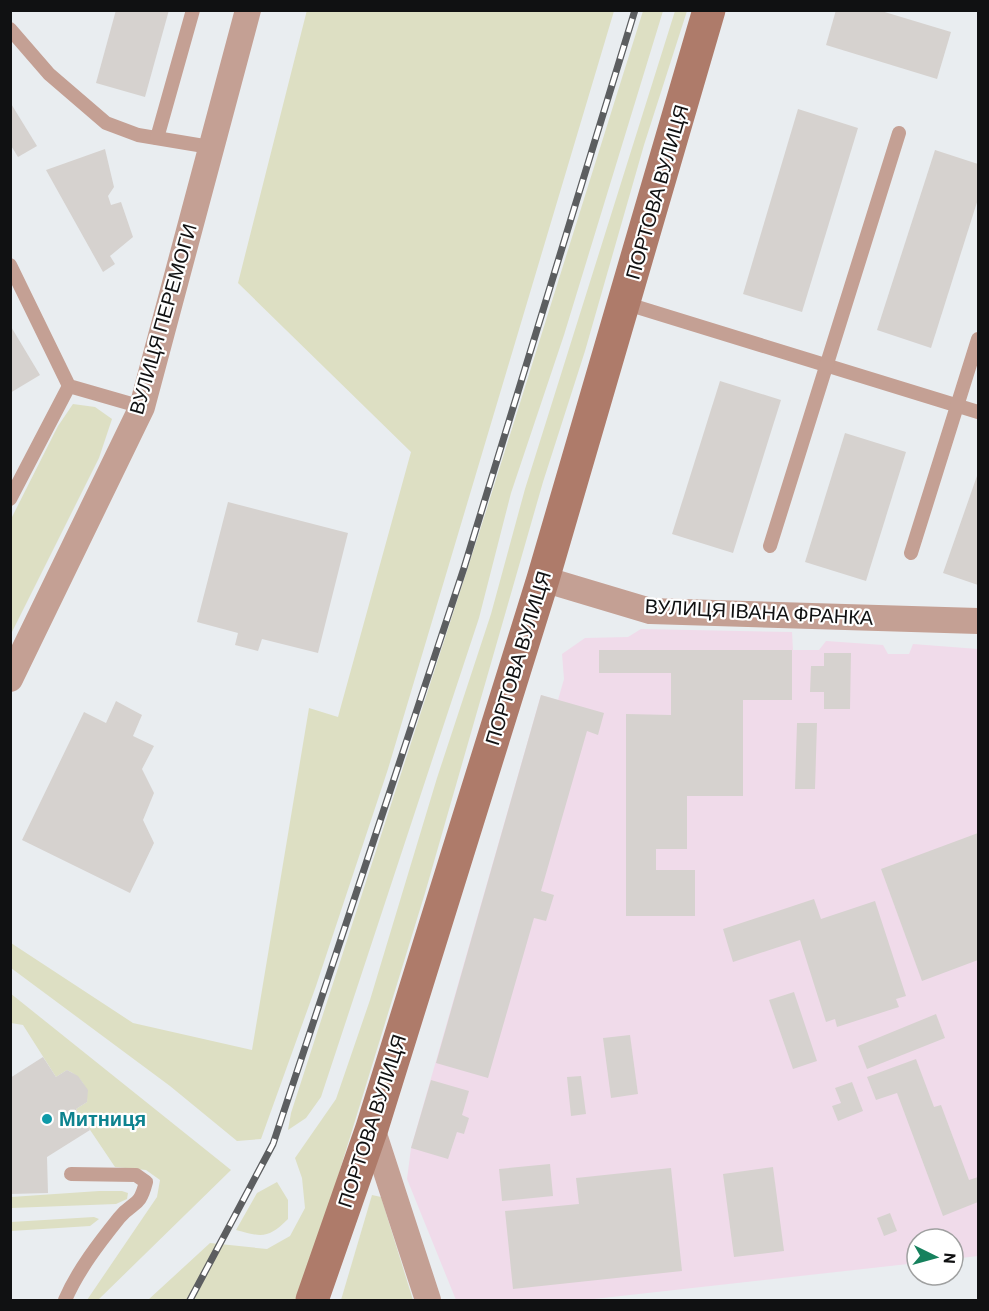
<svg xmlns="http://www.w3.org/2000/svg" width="989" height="1311" font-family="Barlow,sans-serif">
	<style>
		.industrial { fill: #f0dbea }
		.green { fill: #dddfc3 }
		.building { fill: #d6d2cf }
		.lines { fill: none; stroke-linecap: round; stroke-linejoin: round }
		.lane { stroke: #c4a094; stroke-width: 14 }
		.street { stroke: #c4a094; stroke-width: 26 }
		.secondary { stroke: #ae7b6a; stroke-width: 33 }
		.rail-casing { stroke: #5c5e60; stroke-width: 7 }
		.rail { stroke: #fff; stroke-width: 4.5; stroke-dasharray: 14; stroke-linecap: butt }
		.culture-dot { fill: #0f9aa8; stroke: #fff; stroke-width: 2 }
		.labels { text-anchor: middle; stroke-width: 4.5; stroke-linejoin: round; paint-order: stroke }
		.street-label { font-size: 20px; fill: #101112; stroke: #fff }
		.culture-label { font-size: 20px; font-weight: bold; fill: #0d838f; stroke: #fff; text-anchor: start }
	</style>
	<rect width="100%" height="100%" fill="#e9edf0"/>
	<path class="industrial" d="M641,629L792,632L793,650H819L826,641L883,645L888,654H909L913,644L978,649V1256L953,1259V1239H917V1263L585,1300H456L407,1179L411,1148L541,695L558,700L564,679L562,654L585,638L628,637Z"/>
	<g class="green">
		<path d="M307,10L614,11L388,769L316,986L261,1139L237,1141L170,1086L11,968V943L133,1023L252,1050L309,708L338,717L411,452L238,283Z"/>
		<path d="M643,11H663L564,335L511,493L479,618L321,1097L306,1118L288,1130L291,1113L482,524Z"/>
		<path d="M675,11H687L644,145L585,351L543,482L425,893L300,1300H148L210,1243L267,1249L290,1236L305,1208L302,1178L295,1158L336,1099L370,1000L437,778L491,614L525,489Z"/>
		<path d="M73,404L95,407L112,419L99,458L11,634V519L58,426Z"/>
		<path d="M10,993L231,1170L98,1300H87L157,1197L160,1180L146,1170L115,1167L76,1109L87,1102C88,1086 81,1077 67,1070L56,1077L23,1025L11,1023Z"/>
		<path d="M277,1182L288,1200V1219C268,1239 262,1237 236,1230L257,1193Z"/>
		<path d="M99,1191H122L128,1193L127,1199L116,1204L11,1208V1197Z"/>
		<path d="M372,1195L381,1197L413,1300H341Z"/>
		<path d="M94,1217L99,1219L90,1226L11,1231V1222Z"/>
	</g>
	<g class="building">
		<path d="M116,10H169L145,97L96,83Z"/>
		<path d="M836,10H878L951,32L937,79L826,45Z"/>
		<path d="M10,102L37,146L18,157L10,144Z"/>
		<path d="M798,109L858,128L802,312L743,294Z"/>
		<path d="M105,149L114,187L108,196L111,205L121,202L133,237L110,256L115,264L103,272L46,170Z"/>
		<path d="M935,150L978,164V199L931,348L877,330Z"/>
		<path d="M10,325L40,375L10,393Z"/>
		<path d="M720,381L781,400L733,553L672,534Z"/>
		<path d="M845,433L906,452L866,581L805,562Z"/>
		<path d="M978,473V585L943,573Z"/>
		<path d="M228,502L348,533L318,653L262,639L258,651L235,645L238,633L197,622Z"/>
		<path d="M599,650H792V700H743V796H687V849H656V870H695V916H626V714L671,715V673H599Z"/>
		<path d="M824,653H851L850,709H824V692H810L811,666H824Z"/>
		<path d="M541,695L604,713L598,735L587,731L541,891L554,895L546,921L534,918L488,1078L436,1063Z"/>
		<path d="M116,701L142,715L133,736L154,746L142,769L154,793L143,820L154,843L130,893L22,840L84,712L106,723Z"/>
		<path d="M797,723H817L815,789H795Z"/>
		<path d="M978,833V960L922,981L881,869Z"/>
		<path d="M814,899L821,919L875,901L906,996L896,999L899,1007L837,1027L835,1019L826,1022L800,940L733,962L723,929Z"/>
		<path d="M794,992L817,1061L793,1069L769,1000Z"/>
		<path d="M936,1014L945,1038L867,1069L858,1046Z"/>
		<path d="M630,1035L638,1094L611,1098L603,1038Z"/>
		<path d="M43,1057L56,1077L67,1070L78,1076L88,1090L87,1102L76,1109L90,1130L47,1157L48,1193L10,1194V1078Z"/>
		<path d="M916,1059L934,1107L941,1105L969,1180L978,1177V1202L943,1216L897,1093L876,1100L867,1077Z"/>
		<path d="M581,1076L586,1114L571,1116L567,1077Z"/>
		<path d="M431,1080L469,1091L462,1115L469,1118L464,1134L457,1132L448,1159L411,1148Z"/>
		<path d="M852,1082L863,1111L838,1121L832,1106L841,1103L835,1088Z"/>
		<path d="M550,1164L553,1196L502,1201L499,1169Z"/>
		<path d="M773,1167L784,1251L734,1257L723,1174Z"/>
		<path d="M671,1168L682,1271L513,1289L505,1211L579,1204L576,1178Z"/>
		<path d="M890,1213L897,1231L884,1236L877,1218Z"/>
	</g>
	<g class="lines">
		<g class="lane">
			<path d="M10,29L49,74L106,123L138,135L210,147"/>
			<path d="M157,138L193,10"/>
			<path d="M10,265L69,386L142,407"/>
			<path d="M624,303L978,412"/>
			<path d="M10,499L69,386"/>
			<path d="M770,546L899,133"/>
			<path d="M911,553L978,339"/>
			<path d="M65,1300C78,1270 99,1243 119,1218C134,1200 139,1209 146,1182L136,1175L71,1174"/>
		</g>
		<g class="street">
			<path d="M543,579L650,611L978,621"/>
			<path d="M10,679L142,407L248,10"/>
			<path d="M372,1128L428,1300"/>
		</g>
		<path class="secondary" d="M312,1300L372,1128L543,579L709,10"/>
		<defs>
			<path id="rail" d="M190,1300L273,1144L464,568L635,10"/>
		</defs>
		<use href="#rail" class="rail-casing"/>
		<use href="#rail" class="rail"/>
	</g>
	<circle class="culture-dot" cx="47" cy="1119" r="6"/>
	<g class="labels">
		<g class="street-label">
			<text transform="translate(657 192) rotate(-74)" y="7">ПОРТОВА ВУЛИЦЯ</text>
			<text transform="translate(163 319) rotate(-74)" y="7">ВУЛИЦЯ ПЕРЕМОГИ</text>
			<text transform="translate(759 612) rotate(3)" y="7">ВУЛИЦЯ ІВАНА ФРАНКА</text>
			<text transform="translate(518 658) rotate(-73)" y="7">ПОРТОВА ВУЛИЦЯ</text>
			<text transform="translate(372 1121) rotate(-72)" y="7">ПОРТОВА ВУЛИЦЯ</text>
		</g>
		<g class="culture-label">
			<text x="59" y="1126">Митниця</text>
		</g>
	</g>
	<rect width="989" height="1311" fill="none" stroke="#101112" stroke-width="24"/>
	<g transform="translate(935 1257) rotate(95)"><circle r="28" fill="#ffffff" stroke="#9fa0a0" stroke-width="1.5"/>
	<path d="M0-4.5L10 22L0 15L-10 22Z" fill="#16815d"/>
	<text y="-9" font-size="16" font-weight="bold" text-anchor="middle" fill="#101112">N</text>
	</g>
</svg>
